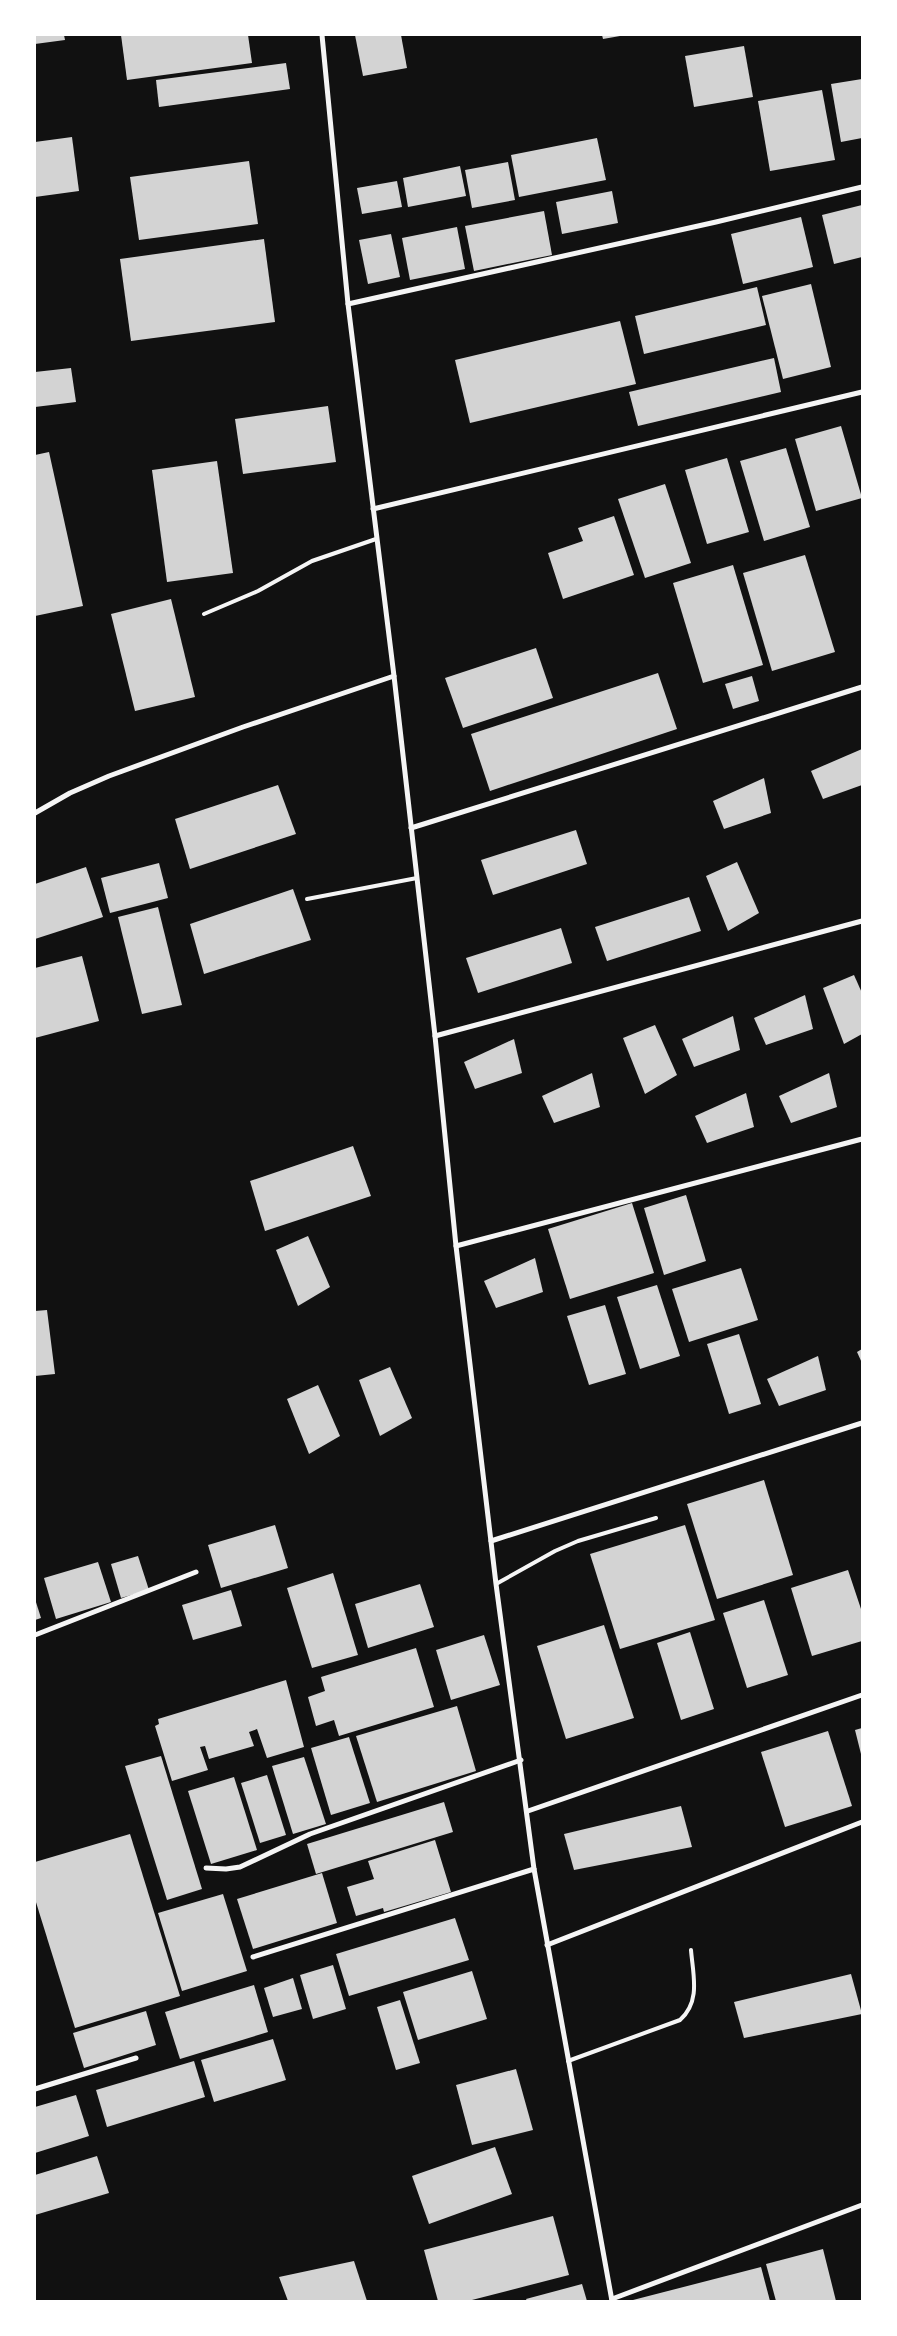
<svg xmlns="http://www.w3.org/2000/svg" width="897" height="2336" font-family="Rubik,sans-serif">
	<style>
		.building { fill: #d3d3d3 }
		.lines { fill: none; stroke-linecap: round; stroke-linejoin: round }
		.service { stroke: #f5f5f5; stroke-width: 4 }
		.minor { stroke: #f5f5f5; stroke-width: 5 }
	</style>
	<rect width="100%" height="100%" fill="#111"/>
	<g class="building">
		<path d="M35,35H64L65,40L35,44Z"/>
		<path d="M121,35H248L252,63L127,80Z"/>
		<path d="M355,35H401L407,68L363,76Z"/>
		<path d="M602,35H619L620,36L603,39Z"/>
		<path d="M744,46L753,97L694,107L685,56Z"/>
		<path d="M286,63L290,89L159,107L156,80Z"/>
		<path d="M862,79V138L841,142L831,84Z"/>
		<path d="M822,90L835,160L770,171L758,101Z"/>
		<path d="M72,137L79,191L35,197V142Z"/>
		<path d="M597,138L606,180L519,197L511,155Z"/>
		<path d="M249,161L258,224L139,240L130,177Z"/>
		<path d="M508,162L515,200L472,208L465,170Z"/>
		<path d="M460,166L466,196L408,207L403,178Z"/>
		<path d="M397,181L402,207L362,214L357,188Z"/>
		<path d="M612,191L618,223L562,234L556,202Z"/>
		<path d="M862,205V257L834,264L822,215Z"/>
		<path d="M544,211L552,255L474,271L465,226Z"/>
		<path d="M801,217L813,267L743,284L731,234Z"/>
		<path d="M457,227L465,269L410,280L402,238Z"/>
		<path d="M391,234L400,277L368,284L359,240Z"/>
		<path d="M264,239L275,322L131,341L120,259Z"/>
		<path d="M811,284L831,367L783,379L762,296Z"/>
		<path d="M757,287L766,325L644,354L635,316Z"/>
		<path d="M620,321L636,384L470,423L455,360Z"/>
		<path d="M774,358L781,392L638,426L629,392Z"/>
		<path d="M71,368L76,402L35,407V372Z"/>
		<path d="M328,406L336,462L243,474L235,419Z"/>
		<path d="M841,426L862,498L816,511L795,439Z"/>
		<path d="M786,448L810,527L764,541L740,461Z"/>
		<path d="M49,452L83,606L35,616V455Z"/>
		<path d="M727,458L749,532L707,544L685,470Z"/>
		<path d="M217,461L233,573L167,582L152,470Z"/>
		<path d="M665,484L691,563L645,578L618,499Z"/>
		<path d="M614,516L634,575L563,599L548,553L583,541L578,528Z"/>
		<path d="M805,555L835,652L772,671L743,573Z"/>
		<path d="M733,565L763,665L703,683L673,583Z"/>
		<path d="M171,599L195,697L135,711L111,614Z"/>
		<path d="M536,648L553,698L463,728L445,678Z"/>
		<path d="M658,673L677,729L490,791L471,734Z"/>
		<path d="M752,676L759,701L733,709L725,684Z"/>
		<path d="M862,749V785L823,799L811,771Z"/>
		<path d="M764,778L771,813L724,829L713,801Z"/>
		<path d="M278,785L296,834L190,869L175,819Z"/>
		<path d="M576,830L587,864L493,895L481,860Z"/>
		<path d="M737,862L759,913L728,931L706,876Z"/>
		<path d="M159,863L168,898L110,913L101,878Z"/>
		<path d="M86,867L103,917L35,939V884Z"/>
		<path d="M293,889L311,940L204,974L190,924Z"/>
		<path d="M689,897L701,931L607,961L595,927Z"/>
		<path d="M158,907L182,1005L142,1014L118,917Z"/>
		<path d="M561,928L572,963L478,993L466,958Z"/>
		<path d="M82,956L99,1021L35,1038V968Z"/>
		<path d="M854,975L862,993V1034L844,1044L823,988Z"/>
		<path d="M805,995L813,1029L766,1045L754,1018Z"/>
		<path d="M733,1016L740,1050L694,1067L682,1039Z"/>
		<path d="M655,1025L677,1075L645,1094L623,1038Z"/>
		<path d="M514,1039L522,1073L475,1089L464,1062Z"/>
		<path d="M592,1073L600,1107L554,1123L542,1096Z"/>
		<path d="M829,1073L837,1107L791,1123L779,1096Z"/>
		<path d="M746,1093L754,1127L707,1143L695,1116Z"/>
		<path d="M353,1146L371,1196L265,1231L250,1181Z"/>
		<path d="M686,1195L706,1261L664,1275L644,1208Z"/>
		<path d="M632,1203L654,1273L570,1299L548,1229Z"/>
		<path d="M308,1236L330,1287L298,1306L276,1250Z"/>
		<path d="M535,1258L543,1292L496,1308L484,1281Z"/>
		<path d="M741,1268L758,1320L689,1342L672,1289Z"/>
		<path d="M657,1285L680,1356L640,1369L617,1297Z"/>
		<path d="M605,1305L626,1374L589,1385L567,1316Z"/>
		<path d="M47,1310L55,1374L35,1376V1311Z"/>
		<path d="M739,1334L761,1404L729,1414L707,1344Z"/>
		<path d="M862,1349V1363L857,1352Z"/>
		<path d="M818,1356L826,1390L779,1406L767,1379Z"/>
		<path d="M390,1367L412,1418L380,1436L359,1380Z"/>
		<path d="M318,1385L340,1436L309,1454L287,1399Z"/>
		<path d="M764,1480L793,1575L717,1599L687,1504Z"/>
		<path d="M275,1525L288,1568L221,1588L208,1545Z"/>
		<path d="M685,1525L715,1620L620,1649L590,1554Z"/>
		<path d="M138,1556L149,1590L121,1598L111,1564Z"/>
		<path d="M98,1562L111,1602L56,1619L44,1578Z"/>
		<path d="M848,1570L862,1612V1641L812,1656L791,1588Z"/>
		<path d="M333,1573L358,1655L312,1668L287,1588Z"/>
		<path d="M420,1584L434,1627L368,1648L355,1604Z"/>
		<path d="M231,1590L242,1626L193,1640L182,1605Z"/>
		<path d="M35,1599L41,1618L35,1620Z"/>
		<path d="M764,1600L788,1675L747,1688L723,1613Z"/>
		<path d="M604,1625L634,1718L566,1739L537,1646Z"/>
		<path d="M690,1632L714,1709L681,1720L657,1643Z"/>
		<path d="M484,1635L500,1685L451,1700L436,1650Z"/>
		<path d="M416,1648L434,1707L339,1736L334,1720L316,1726L308,1697L325,1691L321,1677Z"/>
		<path d="M286,1680L304,1747L267,1758L257,1729L249,1732L254,1746L209,1759L205,1746L200,1747L208,1770L172,1781L155,1726L159,1724L158,1719Z"/>
		<path d="M457,1706L476,1771L377,1802L356,1736Z"/>
		<path d="M862,1728V1754H861L855,1730Z"/>
		<path d="M828,1731L852,1806L785,1827L761,1752Z"/>
		<path d="M349,1737L370,1803L331,1815L311,1748Z"/>
		<path d="M161,1756L202,1889L167,1900L125,1766Z"/>
		<path d="M304,1757L326,1824L293,1834L272,1766Z"/>
		<path d="M267,1775L286,1835L260,1843L241,1783Z"/>
		<path d="M234,1777L257,1850L211,1864L188,1791Z"/>
		<path d="M444,1802L453,1832L316,1874L307,1844Z"/>
		<path d="M681,1806L692,1847L574,1870L564,1834Z"/>
		<path d="M130,1834L180,1996L75,2028L35,1899V1862Z"/>
		<path d="M435,1840L451,1892L384,1912L383,1908L356,1916L347,1887L374,1879L368,1861Z"/>
		<path d="M322,1873L337,1923L253,1949L237,1899Z"/>
		<path d="M223,1894L247,1971L182,1991L158,1913Z"/>
		<path d="M455,1918L469,1960L349,1996L336,1954Z"/>
		<path d="M333,1965L346,2009L313,2019L300,1975Z"/>
		<path d="M472,1971L487,2019L418,2040L403,1992Z"/>
		<path d="M851,1974L862,2014L744,2038L734,2002Z"/>
		<path d="M293,1978L302,2009L273,2017L264,1988Z"/>
		<path d="M254,1985L268,2032L180,2059L165,2012Z"/>
		<path d="M400,2000L420,2063L396,2070L377,2007Z"/>
		<path d="M146,2011L156,2045L84,2068L73,2033Z"/>
		<path d="M273,2039L286,2080L214,2102L201,2060Z"/>
		<path d="M194,2061L205,2097L107,2127L96,2090Z"/>
		<path d="M516,2069L533,2130L472,2145L456,2085Z"/>
		<path d="M76,2095L89,2136L35,2153V2107Z"/>
		<path d="M495,2147L512,2194L429,2224L412,2176Z"/>
		<path d="M97,2156L109,2193L35,2215V2175Z"/>
		<path d="M553,2216L569,2275L468,2301H438L424,2250Z"/>
		<path d="M823,2249L836,2301H776L766,2264Z"/>
		<path d="M354,2261L367,2301H288L279,2277Z"/>
		<path d="M761,2267L770,2301H633V2300Z"/>
		<path d="M582,2284L587,2301H527L526,2299Z"/>
	</g>
	<g class="lines">
		<g class="service">
			<path d="M204,614L258,591L312,561L376,539"/>
			<path d="M307,899L417,878"/>
			<path d="M496,1584L555,1551L578,1541L656,1518"/>
			<path d="M568,2061L680,2020C701,2001 693,1975 691,1950"/>
		</g>
		<g class="minor">
			<path d="M322,35L348,304L394,676L435,1036L456,1246L496,1584L534,1869L612,2301"/>
			<path d="M348,304L716,222L862,187"/>
			<path d="M373,509L862,392"/>
			<path d="M35,813L70,793L109,776L243,727L394,676"/>
			<path d="M411,828L862,687"/>
			<path d="M435,1036L862,921"/>
			<path d="M456,1246L862,1139"/>
			<path d="M491,1541L862,1423"/>
			<path d="M35,1635L196,1572"/>
			<path d="M528,1811L862,1695"/>
			<path d="M206,1868L226,1869L240,1867L310,1834L521,1760"/>
			<path d="M547,1945L862,1822"/>
			<path d="M253,1957L534,1869"/>
			<path d="M35,2089L136,2058"/>
			<path d="M612,2299L862,2205"/>
		</g>
	</g>
	<rect width="897" height="2336" fill="none" stroke="#ffffff" stroke-width="72"/>
</svg>
